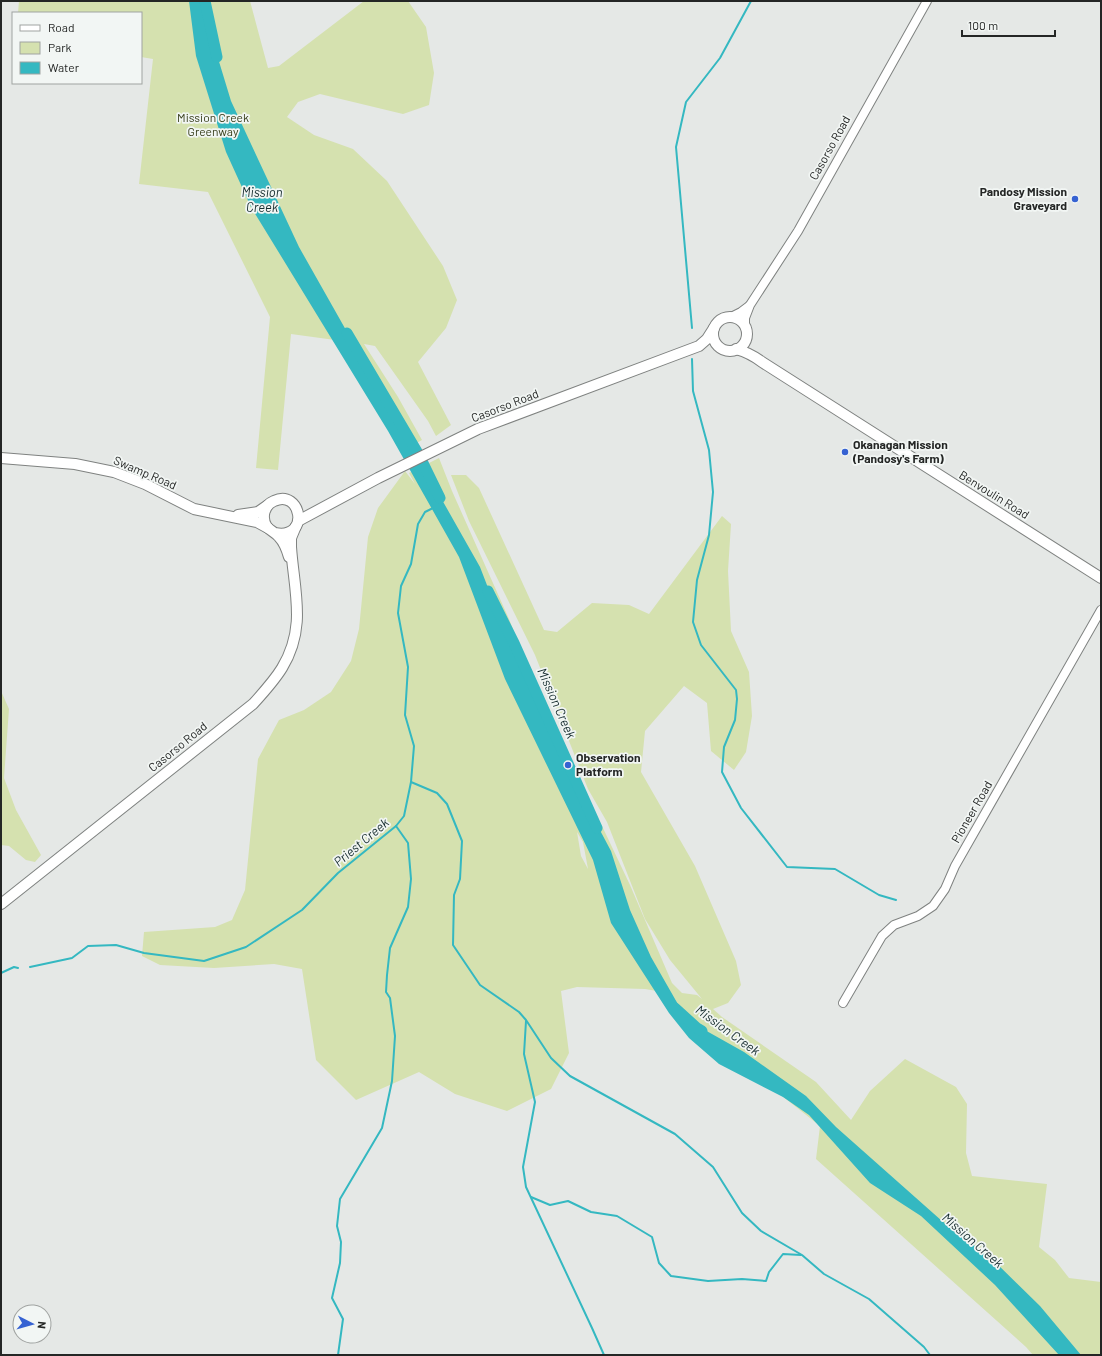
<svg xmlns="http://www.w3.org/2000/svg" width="1102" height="1356" font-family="Barlow,sans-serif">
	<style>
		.green { fill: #d5e1af; fill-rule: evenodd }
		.water { fill: #34b8c1 }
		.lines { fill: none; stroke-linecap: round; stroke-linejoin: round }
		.stream { stroke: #34b8c1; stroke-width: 2 }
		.river { stroke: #34b8c1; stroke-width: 11 }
		.minor-casing { stroke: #7f8280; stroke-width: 10 }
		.major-casing { stroke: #7f8280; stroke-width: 12 }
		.minor { stroke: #fff; stroke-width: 8 }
		.major { stroke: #fff; stroke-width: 10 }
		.poi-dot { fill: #3662d2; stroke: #f2f6f4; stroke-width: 1.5 }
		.labels { text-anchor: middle; stroke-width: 3.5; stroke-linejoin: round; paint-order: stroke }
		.park-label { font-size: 12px; fill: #363d19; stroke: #f2f6f4 }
		.street-label { font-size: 12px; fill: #242625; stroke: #f2f6f4 }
		.poi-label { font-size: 12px; font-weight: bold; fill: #242625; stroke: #f2f6f4; text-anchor: start }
		.water-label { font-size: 13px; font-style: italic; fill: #172d2f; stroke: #f2f6f4 }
	</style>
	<rect width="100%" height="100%" fill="#e5e8e6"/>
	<g class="green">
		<path d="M19,1H250L268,68L279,66L364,1H408L426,27L434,73L429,105L403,114L320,94L298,102L287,117L314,135L353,149L387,181L443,266L457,300L446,328L418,362L451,425L436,436L428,421L375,346L364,344L398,397L422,440L404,450L335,340L291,334L278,470L256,468L270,317L208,192L139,184L153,59L141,57V13H18Z"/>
		<path d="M439,458L452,491L509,619L565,759L602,826L630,885L672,983L682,993L697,995L702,999L670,960L645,919L607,822L588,789L535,655L469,521L451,475H466L479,488L544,630L557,632L592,603L629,605L649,614L722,516L731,524L728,571L731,631L749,672L752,716L746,752L734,770L711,751L707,703L684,686L645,731L641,772L695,866L736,961L741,985L728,1003L713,1009L722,1017L816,1082L851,1120L870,1091L905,1059L956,1087L967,1104L966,1153L972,1176L1047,1184L1039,1247L1055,1260L1069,1278L1101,1282V1355H1033L1026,1347L816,1159L820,1126L662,1001L657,991L645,989L577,987L561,991L569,1053L551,1089L507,1111L455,1094L419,1072L356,1100L316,1060L302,969L274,964L214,968L160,965L142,956L144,932L215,927L232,920L245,890L258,759L279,720L304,710L331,692L351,661L359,629L368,537L378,508L405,471L415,484L409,473ZM577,832L583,842L588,869L581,856Z"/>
		<path d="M1,691L9,709L4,778L16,810L41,855L35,862L26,860L9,846L1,845Z"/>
	</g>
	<path class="water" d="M189,1H207V22L231,101L299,247L480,567L507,637L535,691L559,753L611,851L630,910L651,957L687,1020L744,1052L806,1096L836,1127L942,1221L991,1258L1040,1306L1081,1355H1059L995,1285L921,1216L870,1183L809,1115L783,1097L719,1064L689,1038L669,1013L611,923L593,860L505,679L459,557L388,431L251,207L226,152L196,56Z"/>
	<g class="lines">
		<g class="stream">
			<path d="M692,328L676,147L686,102L720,58L751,1"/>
			<path d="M692,359L693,391L709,450L713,492L709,535L697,580L693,622L701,645L736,690L737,699L735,720L724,747L722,772L741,808L787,867L835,869L879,895L896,900"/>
			<path d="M411,782L437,793L447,804L462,841L460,879L454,895L453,945L480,985L519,1012L526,1020L551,1058L570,1076L675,1134L713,1167L742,1213L761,1231L802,1255L824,1274L869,1299L924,1347L930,1355"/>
			<path d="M30,967L72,958L88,946L116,945L144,953L204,961L246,947L302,910L338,873L396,826L404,816L411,782L414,746L405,715L408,667L398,613L401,586L411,564L418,524L425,512L433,508"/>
			<path d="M1,973L14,967L18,968"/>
			<path d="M526,1021L524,1054L535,1102L523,1167L526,1187L592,1328L604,1355"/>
			<path d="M531,1197L550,1205L568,1201L591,1212L617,1216L652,1237L659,1263L671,1276L708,1281L742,1279L766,1281L769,1272L783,1254L801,1255"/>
			<path d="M338,1355L343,1319L332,1298L340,1263L341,1242L337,1226L340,1199L382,1128L392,1081L395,1036L390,998L386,992L387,975L390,948L408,907L411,879L408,843L396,826"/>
		</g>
		<g class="river">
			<path d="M205,1L217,57"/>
			<path d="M347,333L419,455L440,498"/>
			<path d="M488,591L514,643L597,828"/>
			<path d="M675,1008L697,1028L702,1031"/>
		</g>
		<defs>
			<g id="minor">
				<path d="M731,317L741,312L749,306"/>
				<path d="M745,326V318L750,305L798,231L927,1"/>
				<path d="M843,1003L882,936L894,925L918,916L933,906L945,889L955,866L1101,610"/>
			</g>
			<g id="major">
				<circle cx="730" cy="334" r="17"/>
				<path d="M736,349C747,352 754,356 762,362L1101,578"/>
				<path d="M1,458L75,464L114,472L145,484L194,509L257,522L268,528"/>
				<path d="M238,515L258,512L268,505"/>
				<path d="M298,521L378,478L478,429L699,346L707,339L714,328"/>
				<path d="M275,533C311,540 301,488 274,501C264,505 261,518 267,527C271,531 276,533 279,537C284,542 287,550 289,557"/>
				<path d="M1,904L253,704C263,693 274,681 282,668C307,627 294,591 291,547V538L296,526"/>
			</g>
		</defs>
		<use href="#minor" class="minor-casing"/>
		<use href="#major" class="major-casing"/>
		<use href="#minor" class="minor"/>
		<use href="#major" class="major"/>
	</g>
	<g class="poi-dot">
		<circle cx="1075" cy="199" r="4"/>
		<circle cx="845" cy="452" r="4"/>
		<circle cx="568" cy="765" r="4"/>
	</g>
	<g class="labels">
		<g class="park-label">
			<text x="213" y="122">Mission Creek<tspan x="213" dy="14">Greenway</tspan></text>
		</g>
		<g class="street-label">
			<text transform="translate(830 148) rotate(-61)" y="4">Casorso Road</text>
			<text transform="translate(505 406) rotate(-21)" y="4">Casorso Road</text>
			<text transform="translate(145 473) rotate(23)" y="4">Swamp Road</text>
			<text transform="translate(994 495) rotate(32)" y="4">Benvoulin Road</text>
			<text transform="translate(178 747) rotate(-39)" y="4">Casorso Road</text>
			<text transform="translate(972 812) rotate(-60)" y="4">Pioneer Road</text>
		</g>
		<g class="poi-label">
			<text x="1067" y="196" text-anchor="end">Pandosy Mission<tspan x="1067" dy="14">Graveyard</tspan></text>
			<text x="853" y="449">Okanagan Mission<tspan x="853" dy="14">(Pandosy's Farm)</tspan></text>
			<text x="576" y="762">Observation<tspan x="576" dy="14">Platform</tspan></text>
		</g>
		<g class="water-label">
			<text x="262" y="197">Mission<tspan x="262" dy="15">Creek</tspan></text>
			<text transform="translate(557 703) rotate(66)" y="5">Mission Creek</text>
			<text transform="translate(361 842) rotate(-40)" y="5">Priest Creek</text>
			<text transform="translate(728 1030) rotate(36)" y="5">Mission Creek</text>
			<text transform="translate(973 1240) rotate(41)" y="5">Mission Creek</text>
		</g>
	</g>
	<rect width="1102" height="1356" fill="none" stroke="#242625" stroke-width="4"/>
	<rect x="12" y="12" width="130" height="72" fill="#f2f6f4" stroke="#a0a3a1"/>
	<rect x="20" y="25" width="20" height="6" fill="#ffffff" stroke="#a0a3a1"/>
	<text x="48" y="32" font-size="12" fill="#242625">Road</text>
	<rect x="20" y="42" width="20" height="12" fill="#d5e1af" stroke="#a0a3a1"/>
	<text x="48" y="52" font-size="12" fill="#242625">Park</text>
	<rect x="20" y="62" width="20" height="12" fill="#34b8c1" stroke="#a0a3a1"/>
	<text x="48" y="72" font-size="12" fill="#242625">Water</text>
	<g transform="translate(32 1324) rotate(96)"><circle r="19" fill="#f2f6f4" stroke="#a0a3a1"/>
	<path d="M0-3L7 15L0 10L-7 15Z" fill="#3662d2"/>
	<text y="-6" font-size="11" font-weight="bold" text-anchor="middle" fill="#242625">N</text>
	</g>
	<path d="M962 30v6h93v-6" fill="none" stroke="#242625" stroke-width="2"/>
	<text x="968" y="30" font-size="12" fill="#242625" stroke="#f2f6f4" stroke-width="3" paint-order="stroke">100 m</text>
</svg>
